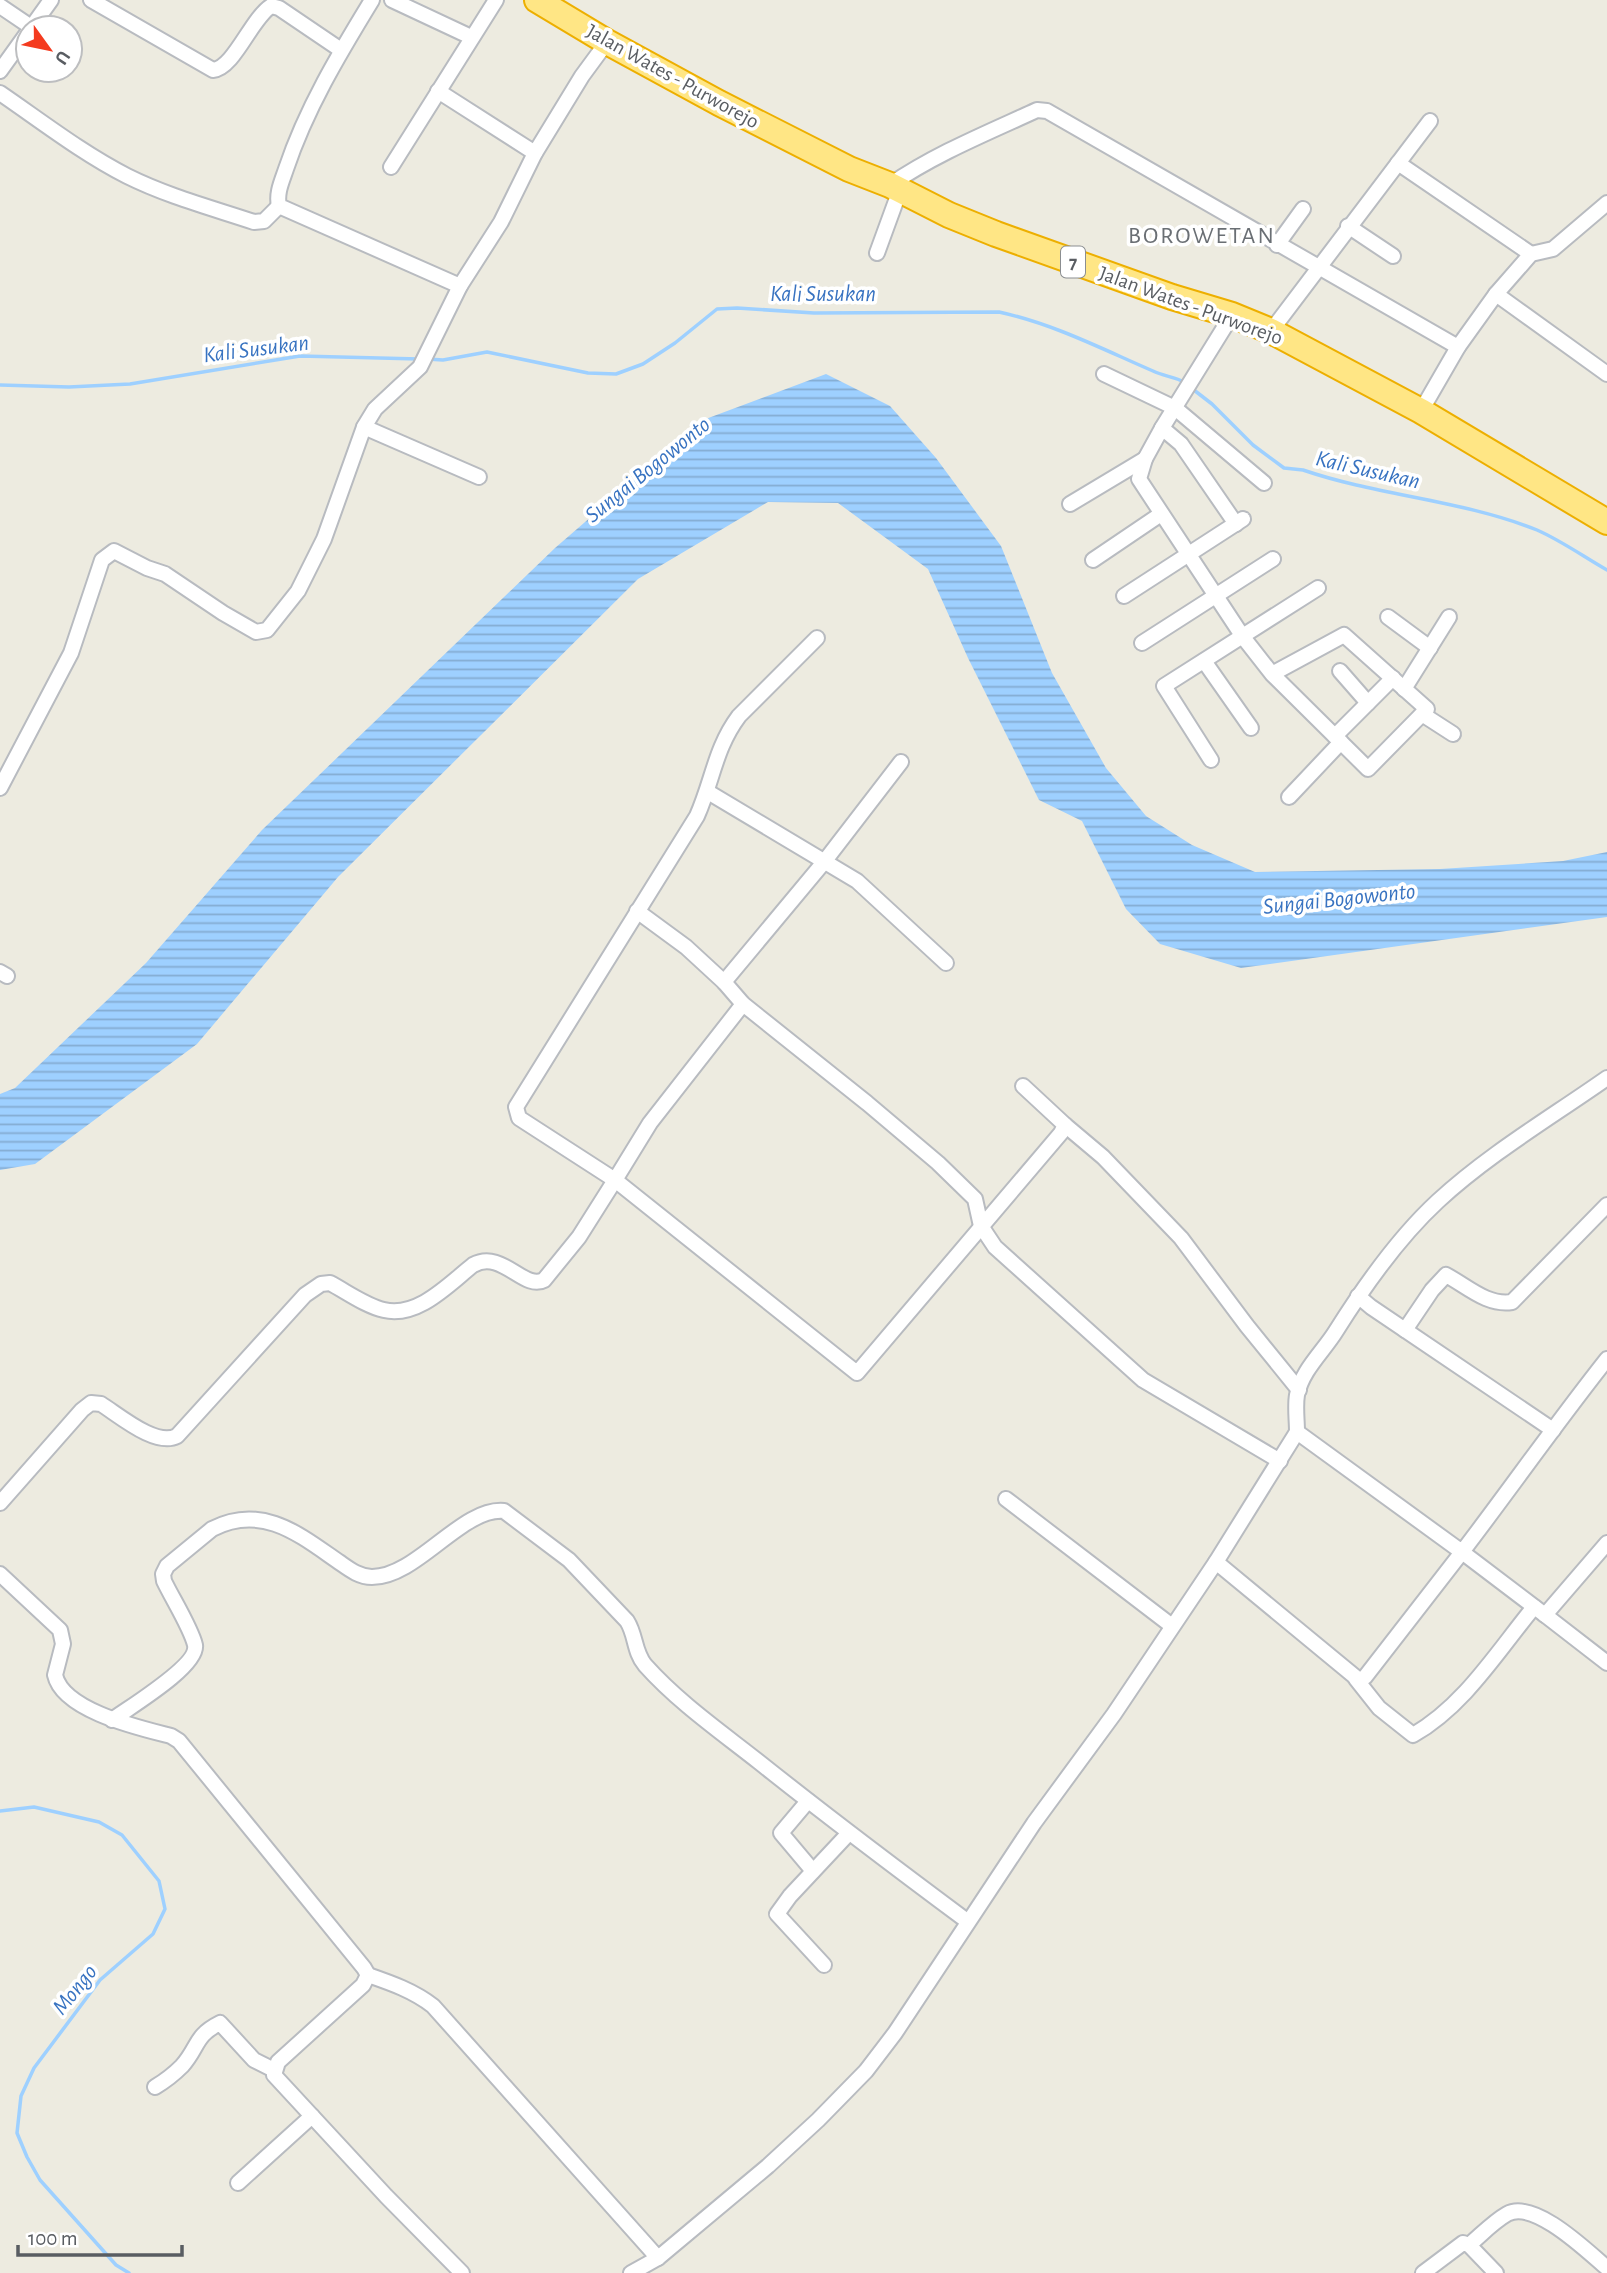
<svg xmlns="http://www.w3.org/2000/svg" width="1607" height="2273" font-family="'Alegreya Sans',sans-serif">
	<style>
		.water { fill: url(#water-rules) }
		.lines { fill: none; stroke-linecap: round; stroke-linejoin: round }
		.stream { stroke: #9ed0ff; stroke-width: 3.5 }
		.street-casing { stroke: #b8bbc0; stroke-width: 18 }
		.highway-casing { stroke: #edaf00; stroke-width: 28 }
		.street { stroke: #fff; stroke-width: 14 }
		.highway { stroke: #ffe685; stroke-width: 24 }
		.labels { text-anchor: middle; stroke-width: 7; stroke-linejoin: round; paint-order: stroke }
		.shield { fill: #fff; stroke: #8b8e91; stroke-width: 2 }
		.shield-label { font-size: 19px; font-weight: bold; fill: #595d62 }
		.street-label { font-size: 21px; fill: #595d62; stroke: #fff }
		.water-label { font-size: 23px; font-style: italic; fill: #3873c1; stroke: #fff }
		.quarter-label { font-size: 24px; letter-spacing: 2px; fill: #6a6f74; stroke: #fff }
	</style>
	<defs>
		<pattern id="water-rules" width="6" height="5" patternUnits="userSpaceOnUse" patternTransform="scale(1.75)"><rect width="6" height="5" fill="#9ed0ff"/><path d="M0 2.5h6" fill="none" stroke="#84acd2"/></pattern>
	</defs>
	<rect width="100%" height="100%" fill="#edebe0"/>
	<path class="water" d="M826,374L890,406L936,458L1001,546L1052,673L1106,768L1146,816L1192,845L1255,872L1440,869L1563,861L1607,852V917L1241,968L1160,944L1126,909L1082,821L1039,800L968,658L928,569L838,503L768,502L638,579L338,877L197,1044L35,1164L0,1170V1094L15,1088L146,963L262,830L555,548L703,420Z"/>
	<g class="lines">
		<g class="stream">
			<path d="M427,359L443,360L487,352L588,373L616,374L643,364L675,343L717,309L737,308L814,313L999,312C1054,324 1102,349 1153,371C1163,376 1175,377 1184,382"/>
			<path d="M0,385L69,387L130,384L300,356L419,359"/>
			<path d="M1190,387L1212,404L1253,445L1284,468L1303,470C1379,496 1462,500 1537,530C1562,541 1584,557 1607,570"/>
			<path d="M0,1811L34,1807L99,1822L122,1835L159,1881L165,1909L153,1934L100,1980L34,2068L21,2096L17,2133L27,2157L40,2180L116,2265L129,2273"/>
		</g>
		<defs>
			<g id="street">
				<path d="M91,0L213,70C234,68 251,19 271,6L279,8L341,50"/>
				<path d="M372,0C339,54 306,109 286,169C282,181 276,193 279,206L460,286"/>
				<path d="M392,0L471,37"/>
				<path d="M0,6L31,27"/>
				<path d="M31,28L51,0"/>
				<path d="M0,71L28,32"/>
				<path d="M438,91L535,153"/>
				<path d="M0,93C41,121 82,153 127,176C167,196 212,208 254,222L264,221L279,206"/>
				<path d="M1398,163L1531,254"/>
				<path d="M391,167L496,0"/>
				<path d="M890,185C935,154 987,133 1037,110L1047,111L1458,347"/>
				<path d="M1348,226L1393,256"/>
				<path d="M1277,245L1303,209"/>
				<path d="M877,253L900,190"/>
				<path d="M1496,294L1607,374"/>
				<path d="M1232,315L1162,428L1145,459L1139,479L1243,637L1272,674L1368,769L1427,709L1344,635L1272,674"/>
				<path d="M1271,331L1430,121"/>
				<path d="M1104,374L1175,408L1264,483"/>
				<path d="M1421,411L1458,347L1496,294L1531,254L1553,249L1607,203"/>
				<path d="M364,427L479,477"/>
				<path d="M1162,428L1181,444L1236,524"/>
				<path d="M1070,504L1145,459"/>
				<path d="M1093,560L1161,514"/>
				<path d="M1124,596L1243,519"/>
				<path d="M1388,617L1430,648"/>
				<path d="M1142,643L1273,559"/>
				<path d="M1204,661L1251,728"/>
				<path d="M1340,671L1368,703"/>
				<path d="M1404,689L1449,617"/>
				<path d="M1422,714L1453,734"/>
				<path d="M1335,736L1393,678"/>
				<path d="M1211,760L1164,686L1318,588"/>
				<path d="M0,788L71,653L102,560L114,551L147,568L165,574L223,613L256,632L267,630L298,591L324,539L364,427L375,409L420,367L460,286L501,222L535,153L582,76L607,42"/>
				<path d="M708,792L857,881L946,963"/>
				<path d="M1289,797L1341,742"/>
				<path d="M637,911L686,947L724,982L743,1004L867,1103L938,1163L975,1199L981,1226L995,1247L1143,1380L1280,1461"/>
				<path d="M0,972L7,976"/>
				<path d="M724,982L824,862L901,762"/>
				<path d="M743,1004L650,1123L615,1180L857,1373L1061,1133L1065,1125L1023,1086"/>
				<path d="M1065,1125L1103,1157L1181,1238L1247,1326L1299,1390"/>
				<path d="M1358,1296L1371,1307L1553,1430"/>
				<path d="M1405,1330L1432,1290L1446,1275C1467,1286 1487,1306 1512,1302L1607,1205"/>
				<path d="M1297,1432C1297,1420 1295,1406 1297,1395C1302,1370 1323,1352 1336,1331C1363,1288 1400,1236 1438,1201C1489,1154 1550,1118 1607,1078"/>
				<path d="M1006,1499L1172,1626"/>
				<path d="M0,1503L82,1410L91,1403L101,1404C120,1416 156,1447 177,1436L305,1295L321,1284L330,1283C347,1292 366,1306 384,1310C418,1318 449,1284 473,1265C502,1249 524,1291 544,1280L579,1237L615,1180L519,1118L516,1107L697,816C713,780 715,748 739,716L817,638"/>
				<path d="M1216,1562L1297,1432L1462,1552C1511,1488 1557,1422 1607,1359"/>
				<path d="M0,1574L60,1630L63,1644L55,1675C63,1711 140,1728 171,1736L179,1741L364,1968L368,1975L363,1985L278,2062L274,2075L386,2196L462,2273"/>
				<path d="M1545,1615L1607,1663"/>
				<path d="M1356,1679L1379,1708L1413,1735C1464,1706 1497,1652 1534,1607"/>
				<path d="M112,1720C128,1708 199,1666 195,1645C191,1628 172,1598 164,1581L163,1574L167,1566L212,1529C262,1503 300,1535 339,1562C349,1569 359,1577 372,1577C417,1577 462,1507 504,1511L569,1560L627,1621C636,1635 634,1652 645,1665C678,1702 721,1732 759,1762C828,1817 897,1869 967,1921"/>
				<path d="M808,1801L781,1833L813,1871"/>
				<path d="M824,1965L777,1914L790,1896L849,1833"/>
				<path d="M368,1975C391,1983 414,1991 433,2006L658,2258"/>
				<path d="M155,2087C165,2081 174,2074 182,2066C199,2047 194,2036 220,2023L254,2060L274,2070"/>
				<path d="M238,2183L312,2116"/>
				<path d="M1469,2245C1481,2235 1493,2222 1507,2214C1534,2199 1587,2251 1607,2268"/>
				<path d="M631,2273L658,2258L768,2166L818,2120L866,2071L895,2033L1034,1823L1114,1714L1216,1562L1359,1680L1365,1677L1462,1552L1545,1615L1607,1543"/>
				<path d="M1423,2273L1463,2243L1469,2245L1496,2273"/>
			</g>
			<path id="highway" d="M537,0L607,42L719,103L849,169L890,185L949,215L996,234L1172,297L1232,315L1271,331L1421,411L1607,522"/>
		</defs>
		<use href="#street" class="street-casing"/>
		<use href="#highway" class="highway-casing"/>
		<use href="#street" class="street"/>
		<use href="#highway" class="highway"/>
	</g>
	<g class="labels">
		<rect class="shield" x="1061" y="246.5" width="24" height="31" rx="5"/>
		<g class="shield-label">
			<text x="1073" y="269">7</text>
		</g>
		<g class="street-label">
			<text transform="translate(673 76) rotate(29)" y="7">Jalan Wates - Purworejo</text>
			<text transform="translate(1191 305) rotate(20)" y="7">Jalan Wates - Purworejo</text>
		</g>
		<g class="water-label">
			<text x="823" y="301">Kali Susukan</text>
			<text transform="translate(256 348) rotate(-7)" y="8">Kali Susukan</text>
			<text transform="translate(647 469) rotate(-39)" y="8">Sungai Bogowonto</text>
			<text transform="translate(1368 469) rotate(13)" y="8">Kali Susukan</text>
			<text transform="translate(1339 898) rotate(-6)" y="8">Sungai Bogowonto</text>
			<text transform="translate(74 1989) rotate(-51)" y="8">Mongo</text>
		</g>
		<g class="quarter-label">
			<text x="1202" y="243">BOROWETAN</text>
		</g>
	</g>
	<g transform="translate(49 49) rotate(123)"><circle r="33" fill="#ffffff" stroke="#bdbec0" stroke-width="2"/>
	<path d="M0-5L12 26L0 18L-12 26Z" fill="#f43b1f"/>
	<text y="-10" font-size="19" font-weight="bold" text-anchor="middle" fill="#595d62">U</text>
	</g>
	<path d="M18 2245v10h164v-10" fill="none" stroke="#595d62" stroke-width="3.5"/>
	<text x="28" y="2245" font-size="21" fill="#595d62" stroke="#ffffff" stroke-width="5" paint-order="stroke">100 m</text>
</svg>
